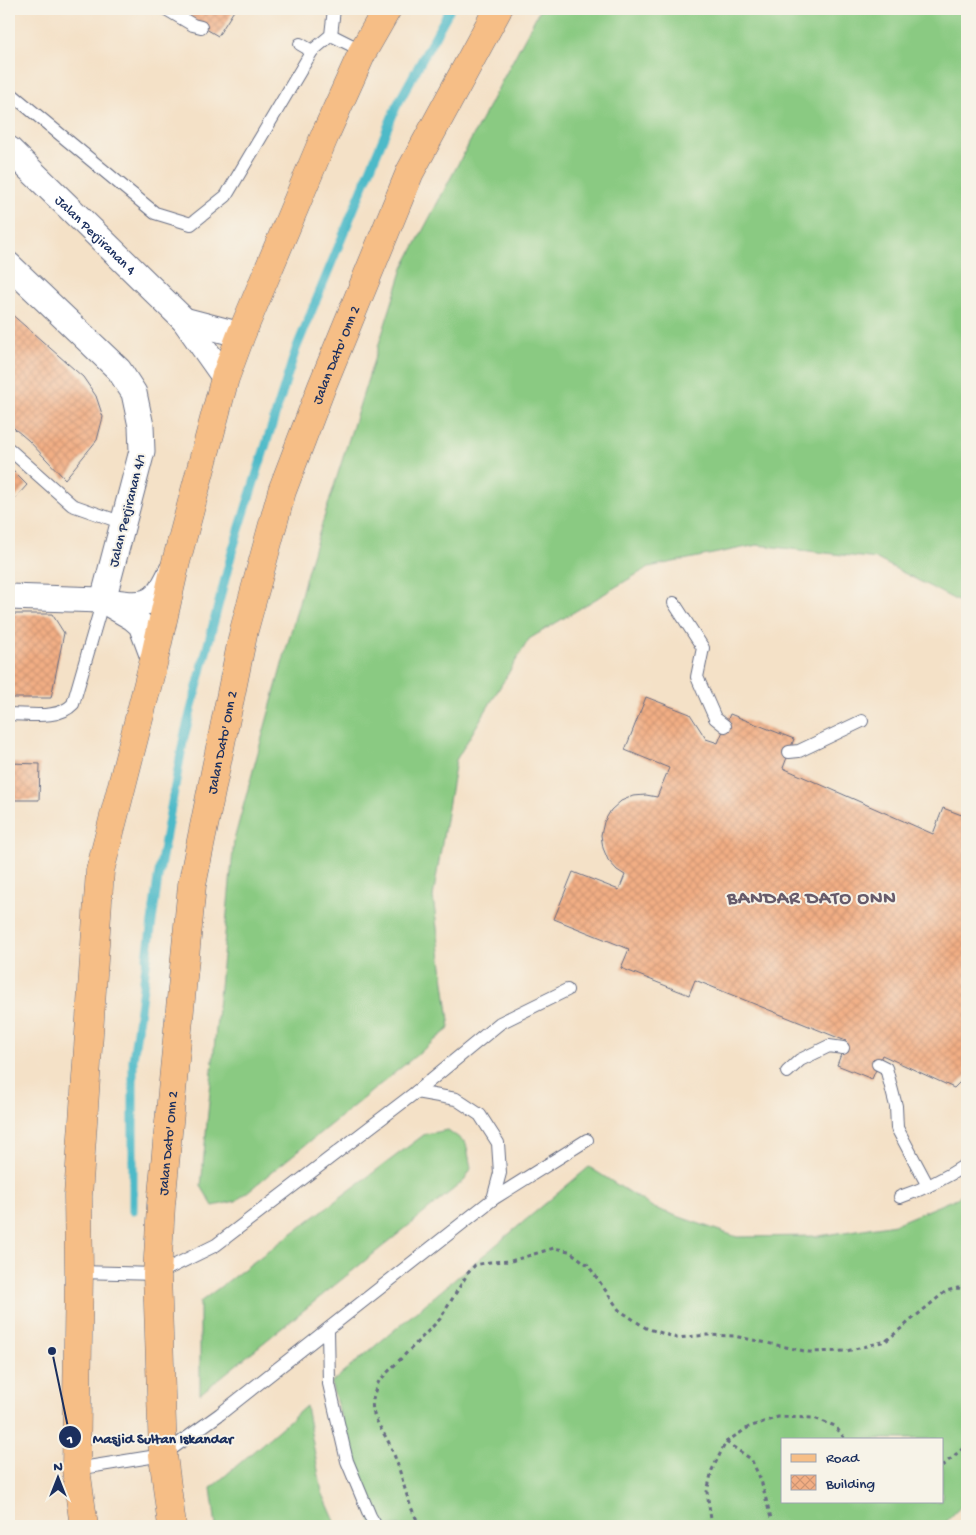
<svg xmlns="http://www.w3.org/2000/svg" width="976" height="1535" font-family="'Gochi Hand',sans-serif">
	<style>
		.grass { fill: #8aca82; stroke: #527c70; fill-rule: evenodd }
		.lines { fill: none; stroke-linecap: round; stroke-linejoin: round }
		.stream { stroke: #4dbac8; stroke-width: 9 }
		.building { fill: url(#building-cross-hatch) }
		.lane-casing { stroke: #676d83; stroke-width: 14 }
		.street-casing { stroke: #676d83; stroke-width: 27 }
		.primary-casing { stroke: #676d83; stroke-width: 29 }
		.path { stroke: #676d83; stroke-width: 3; stroke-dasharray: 4 4; stroke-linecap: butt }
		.lane { stroke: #fff; stroke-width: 12 }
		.street { stroke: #fff; stroke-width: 25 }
		.primary { stroke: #f6be86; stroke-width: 28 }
		.labels { text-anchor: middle; stroke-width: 4; stroke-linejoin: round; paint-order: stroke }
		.street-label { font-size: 14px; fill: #1b2f5e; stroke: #f7f3e8 }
		.district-label { font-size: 19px; font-weight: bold; letter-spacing: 1px; fill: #665b6b; stroke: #f7f3e8 }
		.leader { fill: none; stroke: #1b2f5e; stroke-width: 2 }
		.callout-dot { fill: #1b2f5e; stroke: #f7f3e8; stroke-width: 2 }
		.mark-label { font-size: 15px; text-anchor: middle; font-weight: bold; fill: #fff }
		.callout-label { font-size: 15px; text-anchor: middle; font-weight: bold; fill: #1b2f5e; stroke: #f7f3e8; stroke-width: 4; stroke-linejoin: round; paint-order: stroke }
	</style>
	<defs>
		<pattern id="building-cross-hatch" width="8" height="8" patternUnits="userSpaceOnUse" patternTransform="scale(1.25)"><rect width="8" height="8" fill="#f2ae84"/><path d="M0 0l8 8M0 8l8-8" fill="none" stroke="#cf9674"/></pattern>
	</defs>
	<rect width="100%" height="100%" fill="#f7f3e8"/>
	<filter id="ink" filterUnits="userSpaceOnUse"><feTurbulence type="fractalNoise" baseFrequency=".02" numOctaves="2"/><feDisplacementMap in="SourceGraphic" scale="10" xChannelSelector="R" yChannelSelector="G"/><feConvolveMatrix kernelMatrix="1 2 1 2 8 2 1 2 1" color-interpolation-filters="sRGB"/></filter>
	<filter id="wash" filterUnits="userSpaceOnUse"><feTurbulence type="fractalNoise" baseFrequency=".0096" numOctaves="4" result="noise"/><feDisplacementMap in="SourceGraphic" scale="20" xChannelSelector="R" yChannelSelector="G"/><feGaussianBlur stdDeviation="1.12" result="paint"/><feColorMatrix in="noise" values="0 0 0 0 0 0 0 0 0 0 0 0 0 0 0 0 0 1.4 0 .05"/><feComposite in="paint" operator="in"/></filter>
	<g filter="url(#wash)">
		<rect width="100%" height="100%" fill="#f4e1c7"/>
		<g class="grass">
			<path d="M540,9H962L967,15V606L877,559L757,545L649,567L529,639L456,760L433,897L450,1028L236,1201L213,1206L201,1186L234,840L310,562L403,268Z"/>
			<path d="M448,1130L466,1143L471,1168L465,1180L200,1394V1302L425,1134Z"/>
			<path d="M589,1167L654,1208L737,1237L819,1236L895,1224L959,1197L967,1192V1500L942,1526H372L331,1383ZM782,1439H942V1501H782Z"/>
			<path d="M306,1406L322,1492L337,1526H216L211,1488Z"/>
		</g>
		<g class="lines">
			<path class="stream" d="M133,1211V1060L158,878L184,737L232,552L296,349L396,107L450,9"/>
		</g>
		<g id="blocks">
			<g class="building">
				<path d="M172,9H235L218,36Z"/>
				<path d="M9,312L83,377L96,396L103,417L97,440L65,479L28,440L9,424Z"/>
				<path d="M9,467L27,485L9,505Z"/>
				<path d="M9,614H52L64,633L51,698H9Z"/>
				<path d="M646,697L690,714L706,739L718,743L730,714L794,739L783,768L933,834L943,808L967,817V1075L954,1088L882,1055L872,1079L837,1065L846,1041L695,980L689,995L621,968L629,949L554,919L573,872L619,890L625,875L617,870L608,860L603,848L601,835L604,822L611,810L621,801L633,796L646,795L657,797L669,768L625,750Z"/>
				<path d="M11,763L40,764L39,800H10Z"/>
			</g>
		</g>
	</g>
	<g filter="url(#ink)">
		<use href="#blocks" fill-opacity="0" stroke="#676d83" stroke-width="1"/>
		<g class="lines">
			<defs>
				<g id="lane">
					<path d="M166,9L193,25L201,27"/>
					<path d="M331,35L363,51"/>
					<path d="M300,44L312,51"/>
					<path d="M9,92L155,213L191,224L226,196L312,51L331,35L334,9"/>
					<path d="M9,449L72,505L123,523"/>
					<path d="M674,603L703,648L697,677L715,718L725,726"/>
					<path d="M9,714C29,714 58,720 73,704L103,600"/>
					<path d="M789,752L799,751L862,721"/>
					<path d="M878,1064L886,1068L896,1106L897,1128L928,1186"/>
					<path d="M787,1072L800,1060L829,1046L843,1048"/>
					<path d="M416,1092L456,1099L480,1115L498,1143L500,1173L493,1199"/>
					<path d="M900,1197C924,1189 946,1178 967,1164"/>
					<path d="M79,1272L157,1274L216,1245L416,1092L500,1023L567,990"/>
					<path d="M328,1330L329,1384L347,1461L370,1516L376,1526"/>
					<path d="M76,1469L163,1455L220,1414L493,1199L587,1140"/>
				</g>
				<g id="street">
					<path id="s1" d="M9,149L184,320L225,378"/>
					<path d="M9,265L119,370L134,393L141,426L142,451L103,600"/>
					<path d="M184,320L241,335"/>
					<path d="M9,597C39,598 70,599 101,600C115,601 132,607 146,602C160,597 166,582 172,570"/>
					<path d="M107,603L133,618L141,625L154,660"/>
				</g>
				<g id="primary">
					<path d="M84,1526L76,1469L79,1272L78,1196L100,871L154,660L176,562L225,378L241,335L325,135L363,51L387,9"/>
					<path id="s2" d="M172,1526L163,1455L157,1274L161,1205L192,885L244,630L282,491L322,386L410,172L498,9"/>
				</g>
			</defs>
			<use href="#lane" class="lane-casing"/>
			<use href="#street" class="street-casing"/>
			<use href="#primary" class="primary-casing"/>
			<g class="path">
				<path d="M726,1442L751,1459L761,1480L773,1526"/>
				<path d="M942,1466L967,1445"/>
				<path d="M421,1526C406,1505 403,1474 392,1450C387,1436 377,1426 373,1411C371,1401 375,1390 379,1381L440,1319L468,1273L475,1265L490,1262L511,1261L554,1248L569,1251L588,1265L619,1310L646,1328L677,1338L707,1335L734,1336L809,1352L847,1351L886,1341L946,1291L958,1288L967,1290"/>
				<path d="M712,1526L707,1492L712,1470L726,1442L749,1427L778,1417L814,1418L835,1426L845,1439"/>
			</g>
			<use href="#lane" class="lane"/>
			<use href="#street" class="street"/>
			<use href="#primary" class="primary"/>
		</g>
	</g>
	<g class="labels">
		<g class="street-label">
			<text dy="5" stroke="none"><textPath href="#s1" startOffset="122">Jalan Perjiranan 4</textPath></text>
			<text dy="5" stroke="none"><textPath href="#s2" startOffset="1194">Jalan Dato' Onn 2</textPath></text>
			<text transform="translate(126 510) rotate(-76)" y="5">Jalan Perjiranan 4/1</text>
			<text dy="5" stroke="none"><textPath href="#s2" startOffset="789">Jalan Dato' Onn 2</textPath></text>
			<text dy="5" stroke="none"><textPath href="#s2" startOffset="384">Jalan Dato' Onn 2</textPath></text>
		</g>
		<g class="district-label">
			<text x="812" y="903">BANDAR DATO ONN</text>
		</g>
	</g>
	<path class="leader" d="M52 1351L70 1437"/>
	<g class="callout-dot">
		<circle cx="52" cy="1351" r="5"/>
		<circle cx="70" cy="1437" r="12"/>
	</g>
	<g class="mark-label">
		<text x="70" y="1443">1</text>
	</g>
	<g class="callout-label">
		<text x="163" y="1443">Masjid Sultan Iskandar</text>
	</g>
	<rect width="976" height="1535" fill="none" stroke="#f7f3e8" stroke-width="30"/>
	<rect x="781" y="1438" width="162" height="65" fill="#f7f3e8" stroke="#9fa5b1"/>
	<rect x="791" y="1454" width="25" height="8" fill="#f6be86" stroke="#9fa5b1"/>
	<text x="826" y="1462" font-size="15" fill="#1b2f5e">Road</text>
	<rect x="791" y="1475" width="25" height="15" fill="url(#building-cross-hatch)" stroke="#9fa5b1"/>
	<text x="826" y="1488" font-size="15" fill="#1b2f5e">Building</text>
	<g transform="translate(58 1478)" stroke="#f7f3e8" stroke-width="4" paint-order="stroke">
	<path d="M0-4L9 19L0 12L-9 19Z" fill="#1b2f5e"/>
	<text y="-8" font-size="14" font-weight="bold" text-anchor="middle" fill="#1b2f5e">N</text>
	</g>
</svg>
